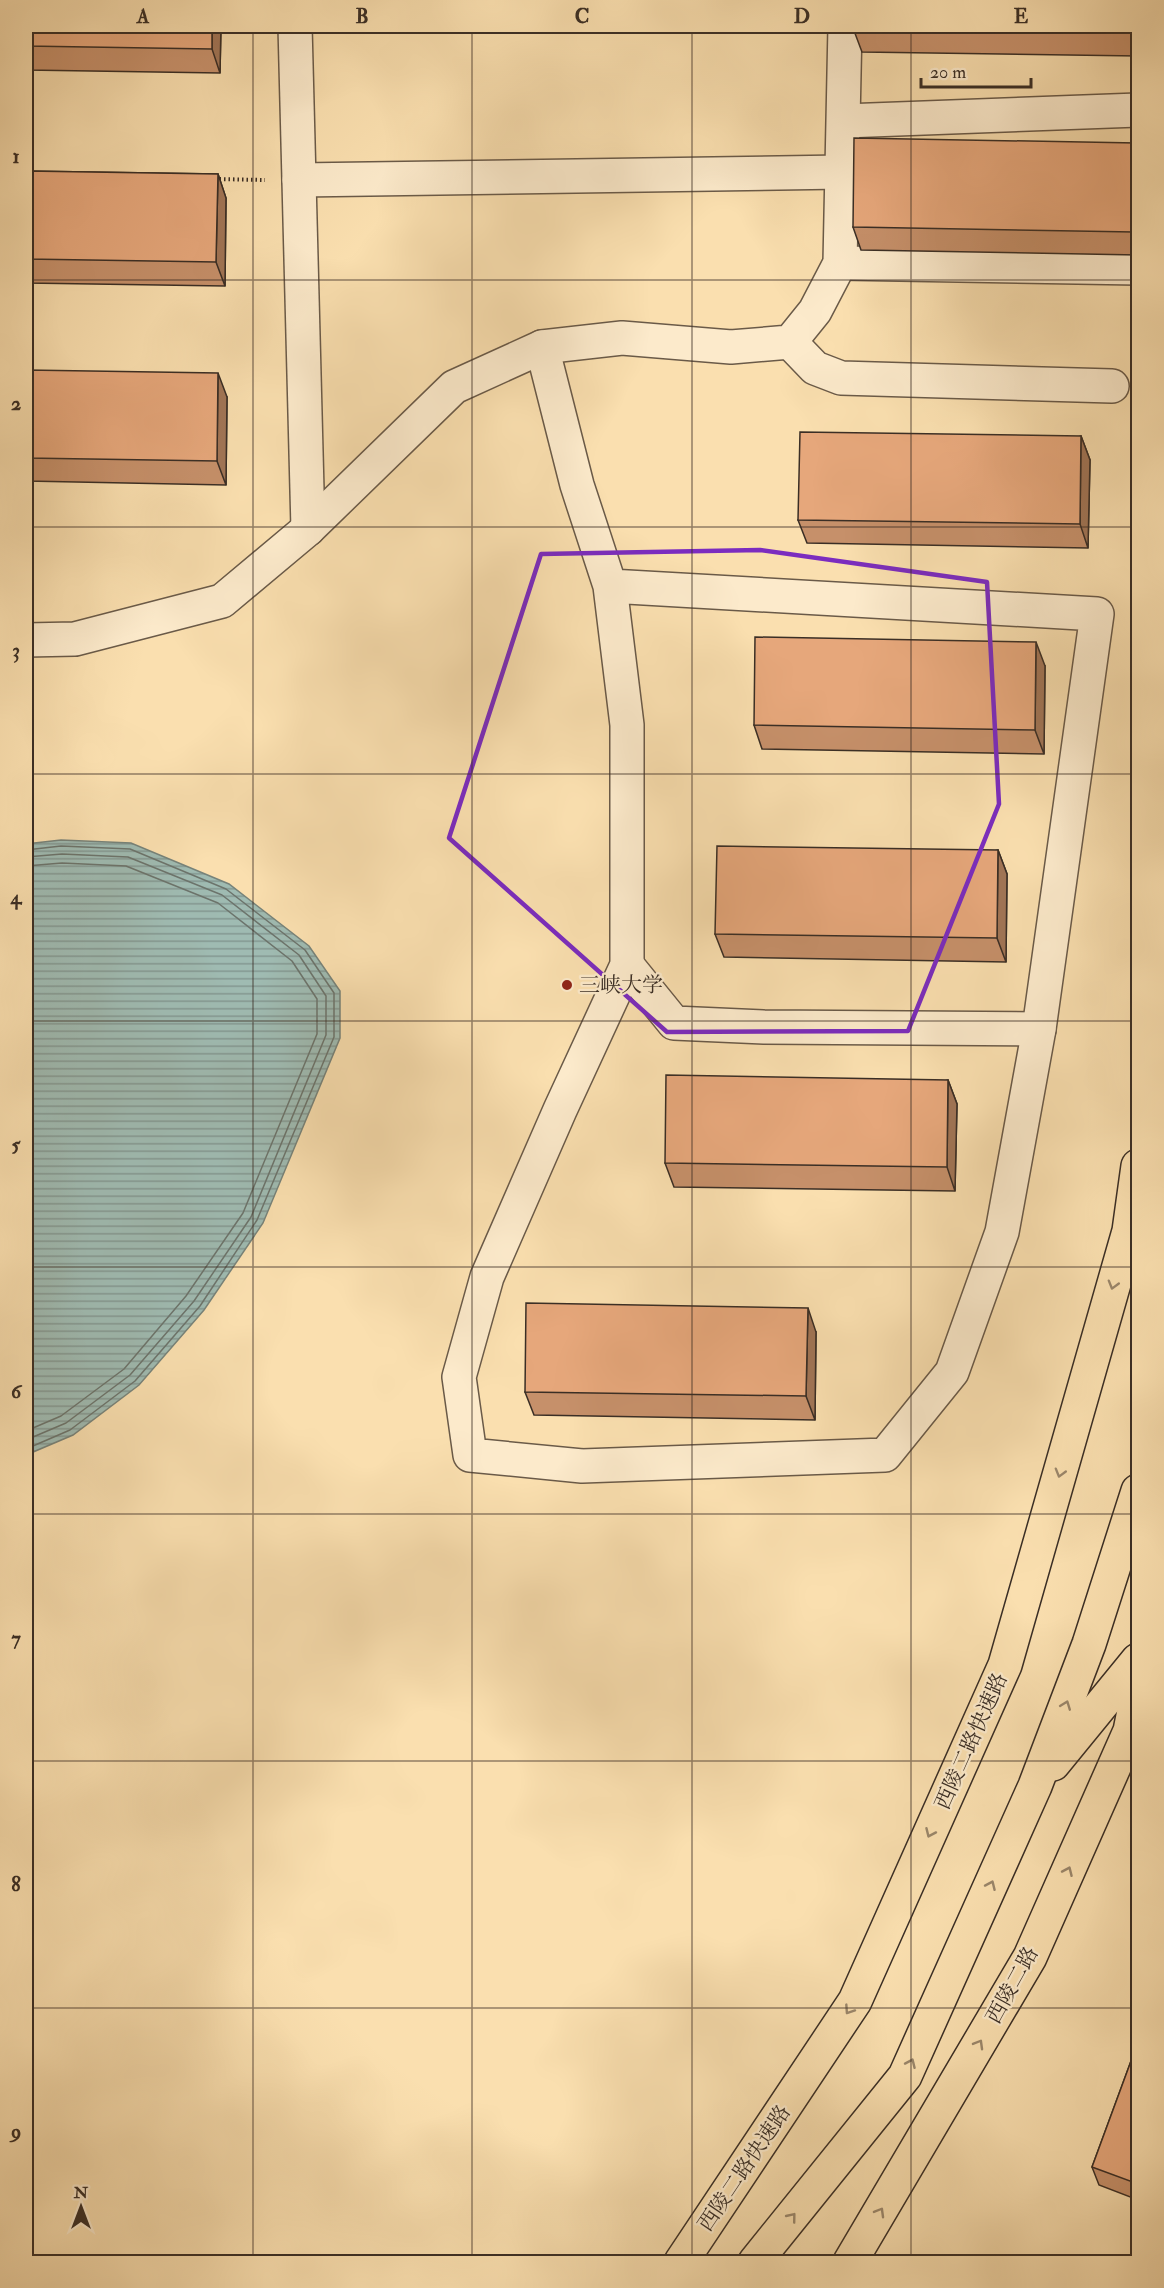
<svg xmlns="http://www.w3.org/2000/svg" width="1164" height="2288" font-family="'IM FELL Double Pica','Noto Serif SC',serif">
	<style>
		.water { fill: url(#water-rules); stroke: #77837a; stroke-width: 1.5 }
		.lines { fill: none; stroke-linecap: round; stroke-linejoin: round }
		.shore { stroke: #6c746c; stroke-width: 1.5 }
		.minor-casing { stroke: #6a5a48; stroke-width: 36 }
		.major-casing { stroke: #3a2e25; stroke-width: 36 }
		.highway-casing { stroke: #3a2e25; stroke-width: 36 }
		.path { stroke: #3a2e25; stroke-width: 4; stroke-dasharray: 1.5 3; stroke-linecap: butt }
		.minor { stroke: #fceacb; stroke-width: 33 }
		.major { stroke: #fadfaf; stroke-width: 33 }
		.highway { stroke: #fadfaf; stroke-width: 33 }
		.wall { fill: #c6906a; stroke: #3a2e25; stroke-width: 1.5 }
		.shaded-wall { fill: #a17556; stroke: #3a2e25; stroke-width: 1.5 }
		.building { fill: #e6a77b; stroke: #3a2e25; stroke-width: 1.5 }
		.oneway { stroke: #9a866a }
		.marked { fill: none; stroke: #7b2cbf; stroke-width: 4.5; stroke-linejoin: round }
		.grid { fill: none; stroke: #3a2e25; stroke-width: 1.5; stroke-opacity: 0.55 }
		.poi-dot { fill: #8f2418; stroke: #fceacb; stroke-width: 2 }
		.labels { text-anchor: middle; stroke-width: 4.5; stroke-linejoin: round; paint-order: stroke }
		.poi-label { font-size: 21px; fill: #3a2e25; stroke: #fceacb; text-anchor: start }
		.street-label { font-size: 21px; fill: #3a2e25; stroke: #fceacb }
		.neatline { fill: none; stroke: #3a2e25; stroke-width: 2 }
		.grid-label { font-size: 20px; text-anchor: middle; font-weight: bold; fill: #3a2e25 }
	</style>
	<defs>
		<pattern id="water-rules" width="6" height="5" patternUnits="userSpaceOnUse" patternTransform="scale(1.5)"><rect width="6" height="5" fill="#9fbbb2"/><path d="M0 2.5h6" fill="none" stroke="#839891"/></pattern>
	</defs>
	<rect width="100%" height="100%" fill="#fadfaf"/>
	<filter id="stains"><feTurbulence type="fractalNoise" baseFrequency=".00333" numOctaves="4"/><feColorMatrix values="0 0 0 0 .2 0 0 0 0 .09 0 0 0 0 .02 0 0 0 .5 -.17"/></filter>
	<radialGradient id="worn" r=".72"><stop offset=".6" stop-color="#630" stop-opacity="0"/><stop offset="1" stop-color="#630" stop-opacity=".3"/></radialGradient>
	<path class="water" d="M61,840L131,843L229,884L309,946L340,991V1038L263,1223L204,1310L139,1385L73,1435L26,1455V844Z"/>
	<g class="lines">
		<g class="shore">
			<path d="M26,850L61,846L130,849L226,889L305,950L334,993V1037L257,1220L200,1306L135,1381L70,1430L26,1449"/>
			<path d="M26,857L62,854L128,857L222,895L299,955L326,996V1035L251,1217L194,1301L130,1375L66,1423L26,1440"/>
			<path d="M26,866L62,863L126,866L218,903L292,961L317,999V1034L243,1213L186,1296L124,1369L61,1416L26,1431"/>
		</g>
		<defs>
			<g id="minor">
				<path d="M295,26L308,529"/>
				<path d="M844,121L1138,110"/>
				<path d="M299,180L843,172"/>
				<path d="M840,263L1138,268"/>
				<path d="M790,342L815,368L841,378L1112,386"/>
				<path d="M542,347L577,485L610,586L627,725V965L560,1110L487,1277L459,1377L470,1455L582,1466L885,1455L952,1372L1002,1232L1039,1029L1097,614L610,586"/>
				<path d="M26,640L75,639L222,601L308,529L454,387L542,347L622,338L731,347L790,342L815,311L840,263L845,26"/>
				<path d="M627,965L674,1023L764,1027L1039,1029"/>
			</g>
			<path id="major" d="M850,2262L1030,1957L1130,1731L1138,1691"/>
			<g id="highway">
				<path d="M1053,1764L1138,1660"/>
				<path d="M681,2262L855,2001L1005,1665L1129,1231L1138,1166"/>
				<path d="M755,2262L905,2076L1035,1786L1089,1644L1138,1491"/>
			</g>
		</defs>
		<use href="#minor" class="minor-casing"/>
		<use href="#major" class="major-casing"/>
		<use href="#highway" class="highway-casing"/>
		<path class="path" d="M215,179L265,180"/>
		<use href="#minor" class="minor"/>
		<use href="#major" class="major"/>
		<use href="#highway" class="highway"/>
	</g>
	<g class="wall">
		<path d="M26,26H221L220,73L26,70Z"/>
		<path d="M1138,26V56L862,52L853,28Z"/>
		<path d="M1136,143L1138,151V255L861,250L853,227Z"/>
		<path d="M26,171L218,174L226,198L225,286L26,283Z"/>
		<path d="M26,370L227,397L226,485L26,481Z"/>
		<path d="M1081,436L1090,460L1088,548L807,543L798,520Z"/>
		<path d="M1045,666L1044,754L762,749L754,725Z"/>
		<path d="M998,850L1007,874L1006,962L724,957L715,934Z"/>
		<path d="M948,1080L957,1104L955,1191L674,1187L665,1163Z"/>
		<path d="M816,1332L815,1420L534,1415L525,1392Z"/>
		<path d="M1138,2042V2200L1099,2185L1092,2167Z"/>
	</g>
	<g class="shaded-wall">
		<path d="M212,26H221L220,73L212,49Z"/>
		<path d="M1135,26H1138V43L1135,32Z"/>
		<path d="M1136,143L1138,151V244L1134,232Z"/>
		<path d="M218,174L226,198L225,286L216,262Z"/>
		<path d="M218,373L227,397L226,485L217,461Z"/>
		<path d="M1081,436L1090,460L1088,548L1080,524Z"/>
		<path d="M1036,642L1045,666L1044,754L1035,730Z"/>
		<path d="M998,850L1007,874L1006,962L997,938Z"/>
		<path d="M948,1080L957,1104L955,1191L947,1167Z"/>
		<path d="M808,1308L816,1332L815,1420L806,1396Z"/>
	</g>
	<g class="building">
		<path d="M26,26H212V49L26,46Z"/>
		<path d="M853,26H1135V32L853,28Z"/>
		<path d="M854,138L1136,143L1134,232L853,227Z"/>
		<path d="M26,171L218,174L216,262L26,259Z"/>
		<path d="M26,370L218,373L217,461L26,458Z"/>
		<path d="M800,432L1081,436L1080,524L798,520Z"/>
		<path d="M755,637L1036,642L1035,730L754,725Z"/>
		<path d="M717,846L998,850L997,938L715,934Z"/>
		<path d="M666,1075L948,1080L947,1167L665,1163Z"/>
		<path d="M526,1303L808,1308L806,1396L525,1392Z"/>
		<path d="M1138,2042V2184L1092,2167Z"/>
	</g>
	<defs><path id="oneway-chevron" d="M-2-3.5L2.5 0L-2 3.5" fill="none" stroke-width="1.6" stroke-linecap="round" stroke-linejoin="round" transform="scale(1.5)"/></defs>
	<g class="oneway">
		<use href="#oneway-chevron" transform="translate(1113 1285) rotate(106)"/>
		<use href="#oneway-chevron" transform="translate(1060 1473) rotate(106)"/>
		<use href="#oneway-chevron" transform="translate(1066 1705) rotate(-69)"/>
		<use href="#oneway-chevron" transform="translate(930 1833) rotate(114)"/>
		<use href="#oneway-chevron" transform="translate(1068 1871) rotate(-66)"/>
		<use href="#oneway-chevron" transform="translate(991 1885) rotate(-66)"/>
		<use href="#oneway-chevron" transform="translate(849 2010) rotate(124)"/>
		<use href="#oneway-chevron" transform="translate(979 2044) rotate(-60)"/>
		<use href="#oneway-chevron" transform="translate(911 2063) rotate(-66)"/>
		<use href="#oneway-chevron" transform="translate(880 2212) rotate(-60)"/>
		<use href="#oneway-chevron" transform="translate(792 2217) rotate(-51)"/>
	</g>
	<path class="marked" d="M760,550L987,582L999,804L908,1031L667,1032L449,838L541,554Z"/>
	<path class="grid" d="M253,26V2262M472,26V2262M692,26V2262M911,26V2262M26,280H1138M26,527H1138M26,774H1138M26,1021H1138M26,1267H1138M26,1514H1138M26,1761H1138M26,2008H1138"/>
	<circle class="poi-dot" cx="567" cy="985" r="6"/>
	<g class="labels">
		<g class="poi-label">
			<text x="579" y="992">三峡大学</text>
		</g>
		<g class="street-label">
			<text transform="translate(971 1741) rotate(-66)" y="7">西陵二路快速路</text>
			<text transform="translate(1012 1985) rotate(-61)" y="7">西陵二路</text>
			<text transform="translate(744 2168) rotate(-56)" y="7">西陵二路快速路</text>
		</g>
	</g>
	<rect width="1164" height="2288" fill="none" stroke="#fadfaf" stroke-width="66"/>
	<g transform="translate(81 2207)" stroke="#fceacb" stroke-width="4.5" paint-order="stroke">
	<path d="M0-4.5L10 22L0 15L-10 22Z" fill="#3a2e25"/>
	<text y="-9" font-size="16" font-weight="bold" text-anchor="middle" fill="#3a2e25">N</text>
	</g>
	<path d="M921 78v9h110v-9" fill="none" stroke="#3a2e25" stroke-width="3"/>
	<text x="930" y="78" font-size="18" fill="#3a2e25" stroke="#fceacb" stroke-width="4.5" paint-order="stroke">20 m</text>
	<rect x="33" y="33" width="1098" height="2222" class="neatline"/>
	<g class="grid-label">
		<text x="143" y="23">A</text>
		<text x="362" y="23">B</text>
		<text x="582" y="23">C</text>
		<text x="802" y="23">D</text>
		<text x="1021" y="23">E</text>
		<text x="16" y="163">1</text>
		<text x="16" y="410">2</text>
		<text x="16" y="657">3</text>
		<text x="16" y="904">4</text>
		<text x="16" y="1151">5</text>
		<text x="16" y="1398">6</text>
		<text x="16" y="1645">7</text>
		<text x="16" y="1891">8</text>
		<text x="16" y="2138">9</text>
	</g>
	<rect width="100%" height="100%" filter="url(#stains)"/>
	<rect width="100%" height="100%" fill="url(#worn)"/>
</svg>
